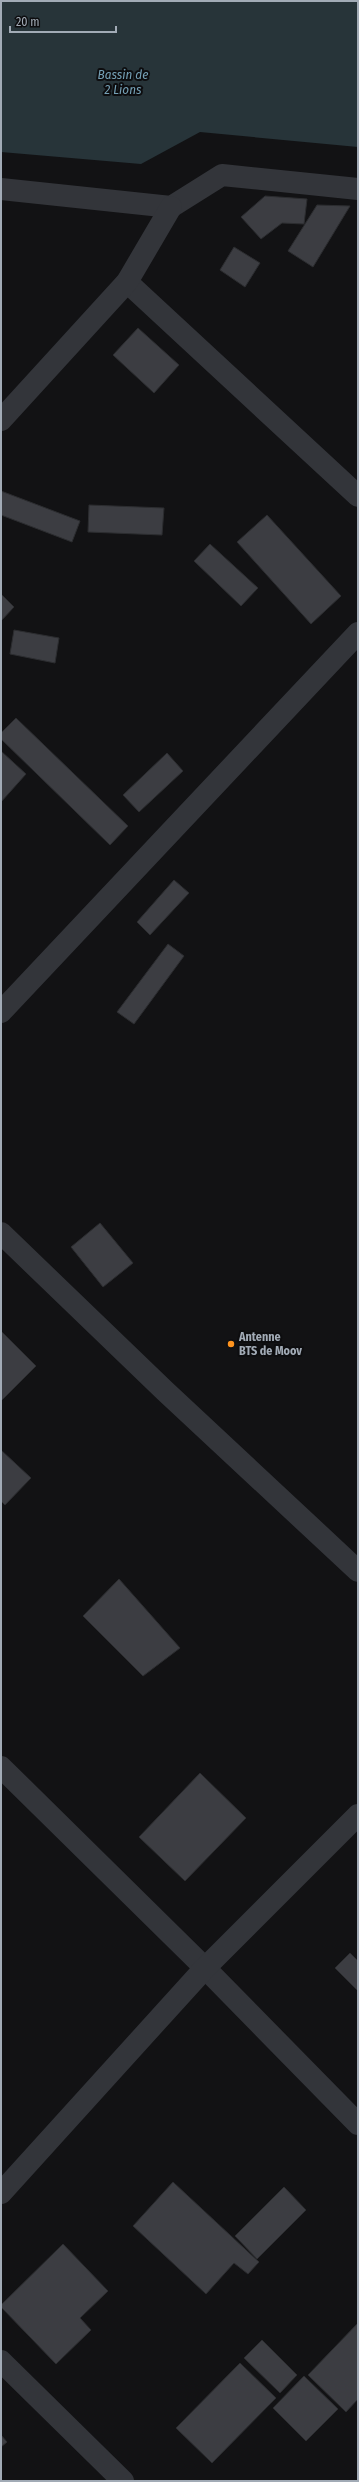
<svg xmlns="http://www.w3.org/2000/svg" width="359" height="2482" font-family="'Fira Sans Condensed',sans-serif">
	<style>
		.water { fill: #273439 }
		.building { fill: #3c3d42; stroke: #2c2d30 }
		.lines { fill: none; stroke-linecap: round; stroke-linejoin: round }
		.minor { stroke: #33353a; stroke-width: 22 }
		.poi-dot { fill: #ff941f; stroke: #0d0d0f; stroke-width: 1.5 }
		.labels { text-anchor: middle; stroke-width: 4; stroke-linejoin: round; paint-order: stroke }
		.poi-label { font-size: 12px; font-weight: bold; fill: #a2abb6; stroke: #0d0d0f; text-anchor: start }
		.water-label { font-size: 13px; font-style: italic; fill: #75a0b5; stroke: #0d0d0f }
	</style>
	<rect width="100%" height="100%" fill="#121214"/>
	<path class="water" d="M1,1H358V147L200,132L141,164L1,152Z"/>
	<g class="building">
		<path d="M265,196L307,199L304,224L282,223L261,239L241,217Z"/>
		<path d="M317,205L350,206L313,267L288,251Z"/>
		<path d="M234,247L260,263L245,287L220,270Z"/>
		<path d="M138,328L179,365L154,393L113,355Z"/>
		<path d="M1,491L80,521L72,542L1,515Z"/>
		<path d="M89,505L164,508L162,535L88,532Z"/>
		<path d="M267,515L341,596L311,624L237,542Z"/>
		<path d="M210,544L258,588L241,606L194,561Z"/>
		<path d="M1,594L14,607L1,621Z"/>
		<path d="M14,630L59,638L55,663L10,654Z"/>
		<path d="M16,718L128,826L110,845L1,739V733Z"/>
		<path d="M1,751L26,774L1,802Z"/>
		<path d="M167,753L183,771L139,812L123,795Z"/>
		<path d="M174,880L189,893L150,935L137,922Z"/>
		<path d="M168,944L184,956L134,1024L117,1012Z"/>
		<path d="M100,1223L133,1263L103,1287L71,1247Z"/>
		<path d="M1,1331L36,1366L1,1401Z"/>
		<path d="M1,1450L31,1478L5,1505L1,1501Z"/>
		<path d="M119,1579L180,1648L143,1676L83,1616Z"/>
		<path d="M200,1773L246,1818L185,1881L139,1837Z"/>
		<path d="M350,1953L358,1961V1991L335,1968Z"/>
		<path d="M173,2182L259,2262L248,2274L234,2263L206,2294L133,2226Z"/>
		<path d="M284,2187L306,2210L257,2259L235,2236Z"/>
		<path d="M63,2244L108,2291L80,2318L91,2330L56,2364L1,2307V2305Z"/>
		<path d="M358,2323V2399L346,2412L308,2375Z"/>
		<path d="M262,2340L297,2375L280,2393L244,2358Z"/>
		<path d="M240,2363L276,2398L212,2463L176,2428Z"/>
		<path d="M304,2376L338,2409L306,2441L273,2408Z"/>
		<path d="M1,2435L7,2442L1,2447Z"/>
	</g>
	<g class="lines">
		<g class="minor">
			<path d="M1,189L171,207L222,175L358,189"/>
			<path d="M127,282L358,496"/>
			<path d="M1,420L127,282L171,207"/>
			<path d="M1,1012L358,633"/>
			<path d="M1,1233L165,1391L358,1571"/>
			<path d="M1,1767L205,1968L358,2124"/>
			<path d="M1,2193L205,1968L358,1815"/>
			<path d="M1,2361L123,2481"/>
		</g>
	</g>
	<circle class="poi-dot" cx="231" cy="1344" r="4"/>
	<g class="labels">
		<g class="poi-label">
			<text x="239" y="1341">Antenne<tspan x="239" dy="14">BTS de Moov</tspan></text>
		</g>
		<g class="water-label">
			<text x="123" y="79">Bassin de<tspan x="123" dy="15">2 Lions</tspan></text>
		</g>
	</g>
	<rect width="359" height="2482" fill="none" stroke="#a2abb6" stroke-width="4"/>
	<path d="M10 26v6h106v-6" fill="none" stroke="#a2abb6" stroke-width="2"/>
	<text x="16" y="26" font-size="12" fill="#a2abb6" stroke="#0d0d0f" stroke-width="3" paint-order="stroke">20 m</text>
</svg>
